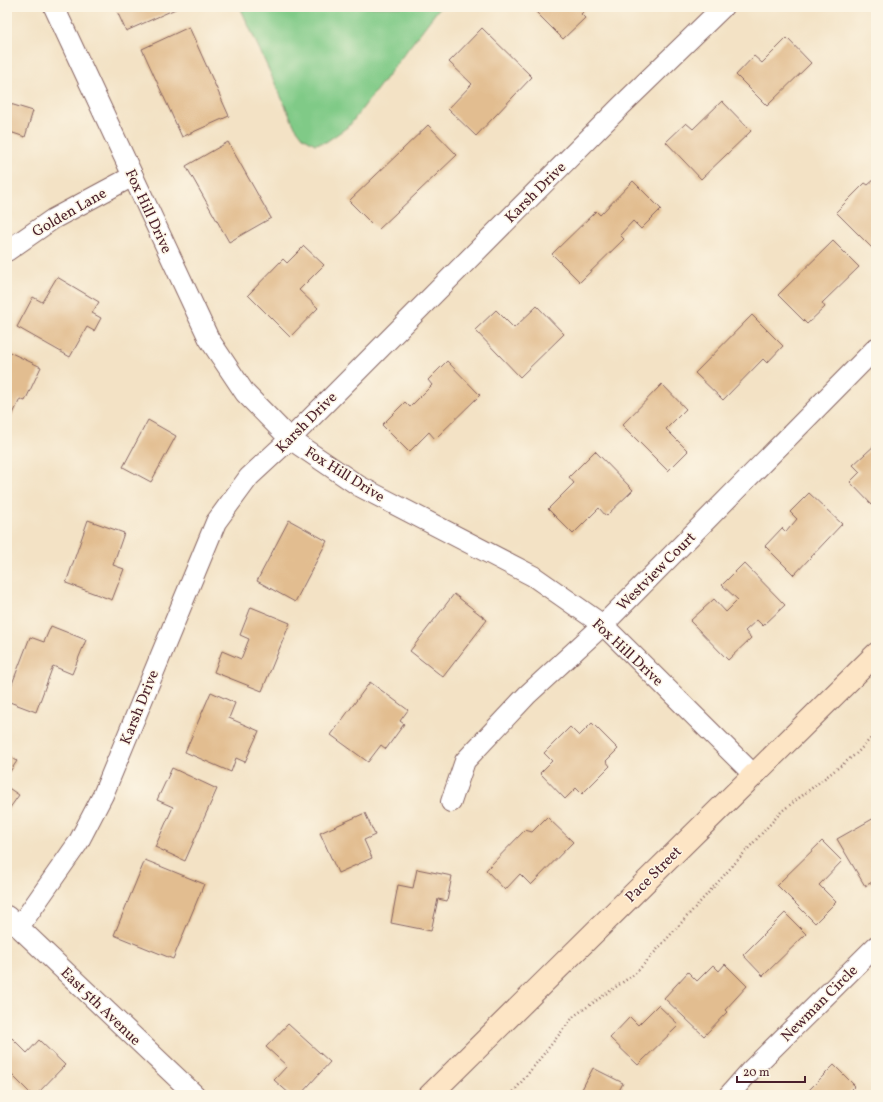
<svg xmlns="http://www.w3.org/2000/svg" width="883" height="1102" font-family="Vollkorn,serif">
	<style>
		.green { fill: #80ca87; stroke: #657459 }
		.building { fill: #e2bd90 }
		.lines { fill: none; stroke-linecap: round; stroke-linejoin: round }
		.street-casing { stroke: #856361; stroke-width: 22 }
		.secondary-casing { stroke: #856361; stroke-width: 24 }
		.path { stroke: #856361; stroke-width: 2.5; stroke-dasharray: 1 3; stroke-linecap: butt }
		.street { stroke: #fff; stroke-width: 20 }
		.secondary { stroke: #fde5c5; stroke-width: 22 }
		.labels { text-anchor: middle; stroke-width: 3; stroke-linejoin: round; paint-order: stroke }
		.street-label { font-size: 15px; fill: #4a1f2b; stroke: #fcf5e5 }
	</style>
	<rect width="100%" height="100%" fill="#fcf5e5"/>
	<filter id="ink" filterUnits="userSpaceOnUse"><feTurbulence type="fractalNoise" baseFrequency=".025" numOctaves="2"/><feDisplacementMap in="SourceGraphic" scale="8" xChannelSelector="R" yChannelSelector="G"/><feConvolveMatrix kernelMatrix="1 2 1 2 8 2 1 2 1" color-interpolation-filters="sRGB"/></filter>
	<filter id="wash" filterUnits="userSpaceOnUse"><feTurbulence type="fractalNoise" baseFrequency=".012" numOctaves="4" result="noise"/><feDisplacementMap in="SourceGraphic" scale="16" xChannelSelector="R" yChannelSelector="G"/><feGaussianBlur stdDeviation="0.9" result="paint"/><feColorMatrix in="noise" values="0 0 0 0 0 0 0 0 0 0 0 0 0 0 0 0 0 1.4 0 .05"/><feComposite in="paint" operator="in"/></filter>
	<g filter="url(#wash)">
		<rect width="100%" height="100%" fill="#f3e2c5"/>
		<path class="green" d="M240,7H440L349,126L326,142L315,144L303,137L294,125Z"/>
		<g id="blocks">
			<g class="building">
				<path d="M115,7H180L126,31Z"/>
				<path d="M531,7H588L581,14L585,18L563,39Z"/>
				<path d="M189,27L229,116L182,137L142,49Z"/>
				<path d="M482,28L532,77L476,136L448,109L472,84L449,62Z"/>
				<path d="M787,38L811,63L767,106L736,75L754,56L762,63Z"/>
				<path d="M722,101L751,131L701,179L666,142L686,123L693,129Z"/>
				<path d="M7,103L33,111L25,137L7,131Z"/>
				<path d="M428,125L457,155L378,230L349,201Z"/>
				<path d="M228,142L271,218L229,242L186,166Z"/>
				<path d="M876,178V252L836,212L865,183L868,185Z"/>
				<path d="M633,181L661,209L641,229L633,221L620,235L624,239L580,282L552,254L596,211L600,215Z"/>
				<path d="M833,241L859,267L822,303L825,307L807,324L778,295Z"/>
				<path d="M304,246L324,265L299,290L318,308L290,337L248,295L283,259L287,263Z"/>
				<path d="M57,277L99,302L92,313L101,318L94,331L87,327L70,357L17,327L33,297L42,302Z"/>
				<path d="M537,306L564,334L520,377L475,330L496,310L514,328Z"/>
				<path d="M752,315L783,346L767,363L763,359L723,400L695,373Z"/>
				<path d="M7,351L41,367L25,401L20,399L7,427Z"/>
				<path d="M447,361L480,395L435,439L429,432L409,452L382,425L405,402L410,407L432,385L428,380Z"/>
				<path d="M662,384L686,409L666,429L688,451L668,471L622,425Z"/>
				<path d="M148,420L176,436L151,482L123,467Z"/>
				<path d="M876,444V502L872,505L850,482L860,472L853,465Z"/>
				<path d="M595,451L633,490L606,516L599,508L573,534L548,509L574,483L569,477Z"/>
				<path d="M809,493L842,524L794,575L765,546L782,528L786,532L797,519L790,512Z"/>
				<path d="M88,520L124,533L113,565L124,569L112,600L66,583Z"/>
				<path d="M289,520L327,541L295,602L257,581Z"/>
				<path d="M744,563L785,605L763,626L757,620L745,631L751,638L728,660L690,621L714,599L726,612L738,600L722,585Z"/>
				<path d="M454,594L487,620L443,677L410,651Z"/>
				<path d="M251,607L290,623L262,691L214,672L222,651L241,659L249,639L240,635Z"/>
				<path d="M51,626L86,640L72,674L53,666L36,712L7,701V697L30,637L44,642Z"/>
				<path d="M370,682L408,710L400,721L404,724L386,749L381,745L368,762L331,735Z"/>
				<path d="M211,692L235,703L229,718L259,731L245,762L236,758L231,772L185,752Z"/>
				<path d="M592,723L618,749L606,761L610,766L582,794L576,788L565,799L540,773L552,761L544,753L570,727L579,736Z"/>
				<path d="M7,754L17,761L7,776Z"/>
				<path d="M172,768L217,789L185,861L155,847L173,807L157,800Z"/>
				<path d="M7,787L19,795L7,812Z"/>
				<path d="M365,813L375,835L364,840L372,858L338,873L320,833Z"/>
				<path d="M547,817L573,842L531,885L520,874L505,890L486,870L525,830L532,832Z"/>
				<path d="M876,817V880L865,886L837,839Z"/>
				<path d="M822,841L842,861L819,885L836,902L815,923L777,885Z"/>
				<path d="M145,860L204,884L173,959L114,935Z"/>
				<path d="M417,869L452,876L447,901L438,899L431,931L391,923L398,885L413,888Z"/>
				<path d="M785,913L806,934L763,976L743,955Z"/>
				<path d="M725,964L747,986L725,1010L727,1012L704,1036L664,998L688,972L697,981L713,965L719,971Z"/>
				<path d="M658,1005L679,1025L638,1065L610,1038L630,1017L638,1025Z"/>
				<path d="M288,1024L330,1062L300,1095H291L274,1080L287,1066L266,1047Z"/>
				<path d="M12,1038L27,1053L39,1040L65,1065L36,1095H32L7,1070V1043Z"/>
				<path d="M834,1065L855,1086L846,1095H804Z"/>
				<path d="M593,1068L623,1083L617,1095H579Z"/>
			</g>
		</g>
	</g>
	<g filter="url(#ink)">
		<use href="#blocks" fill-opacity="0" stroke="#856361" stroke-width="1"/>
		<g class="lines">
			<defs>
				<g id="street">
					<path d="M54,7L209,339L245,393L290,439L359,486L533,576L603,625L754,775"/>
					<path d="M7,251L53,219L133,176"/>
					<path d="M451,802L465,761L527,695L603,625L876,348"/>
					<path d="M7,916L195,1095"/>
					<path d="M19,927L78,843L103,795L216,522L249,477L290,439L621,106L723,7"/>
					<path d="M729,1095L751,1070L876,946"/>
				</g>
				<path id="secondary" d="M430,1095L876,654"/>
			</defs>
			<use href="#street" class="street-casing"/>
			<use href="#secondary" class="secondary-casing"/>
			<path class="path" d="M511,1095L574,1016L636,973L782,811L856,754L876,733"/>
			<use href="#street" class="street"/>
			<use href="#secondary" class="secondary"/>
		</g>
	</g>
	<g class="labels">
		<g class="street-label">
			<text transform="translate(535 192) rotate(-45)" y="5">Karsh Drive</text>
			<text transform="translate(149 211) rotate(65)" y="5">Fox Hill Drive</text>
			<text transform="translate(69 212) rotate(-30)" y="5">Golden Lane</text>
			<text transform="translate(306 422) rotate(-45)" y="5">Karsh Drive</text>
			<text transform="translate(345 474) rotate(32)" y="5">Fox Hill Drive</text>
			<text transform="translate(656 571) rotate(-45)" y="5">Westview Court</text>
			<text transform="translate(628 652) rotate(43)" y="5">Fox Hill Drive</text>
			<text transform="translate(139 707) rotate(-68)" y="5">Karsh Drive</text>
			<text transform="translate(653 874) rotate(-45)" y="5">Pace Street</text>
			<text transform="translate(819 1003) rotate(-45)" y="5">Newman Circle</text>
			<text transform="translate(101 1006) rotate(44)" y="5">East 5th Avenue</text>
		</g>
	</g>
	<rect width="883" height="1102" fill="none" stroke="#fcf5e5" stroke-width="24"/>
	<path d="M737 1076v6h68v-6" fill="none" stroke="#4a1f2b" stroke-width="2"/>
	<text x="743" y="1076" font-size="12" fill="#4a1f2b" stroke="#fcf5e5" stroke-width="3" paint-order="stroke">20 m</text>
</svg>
